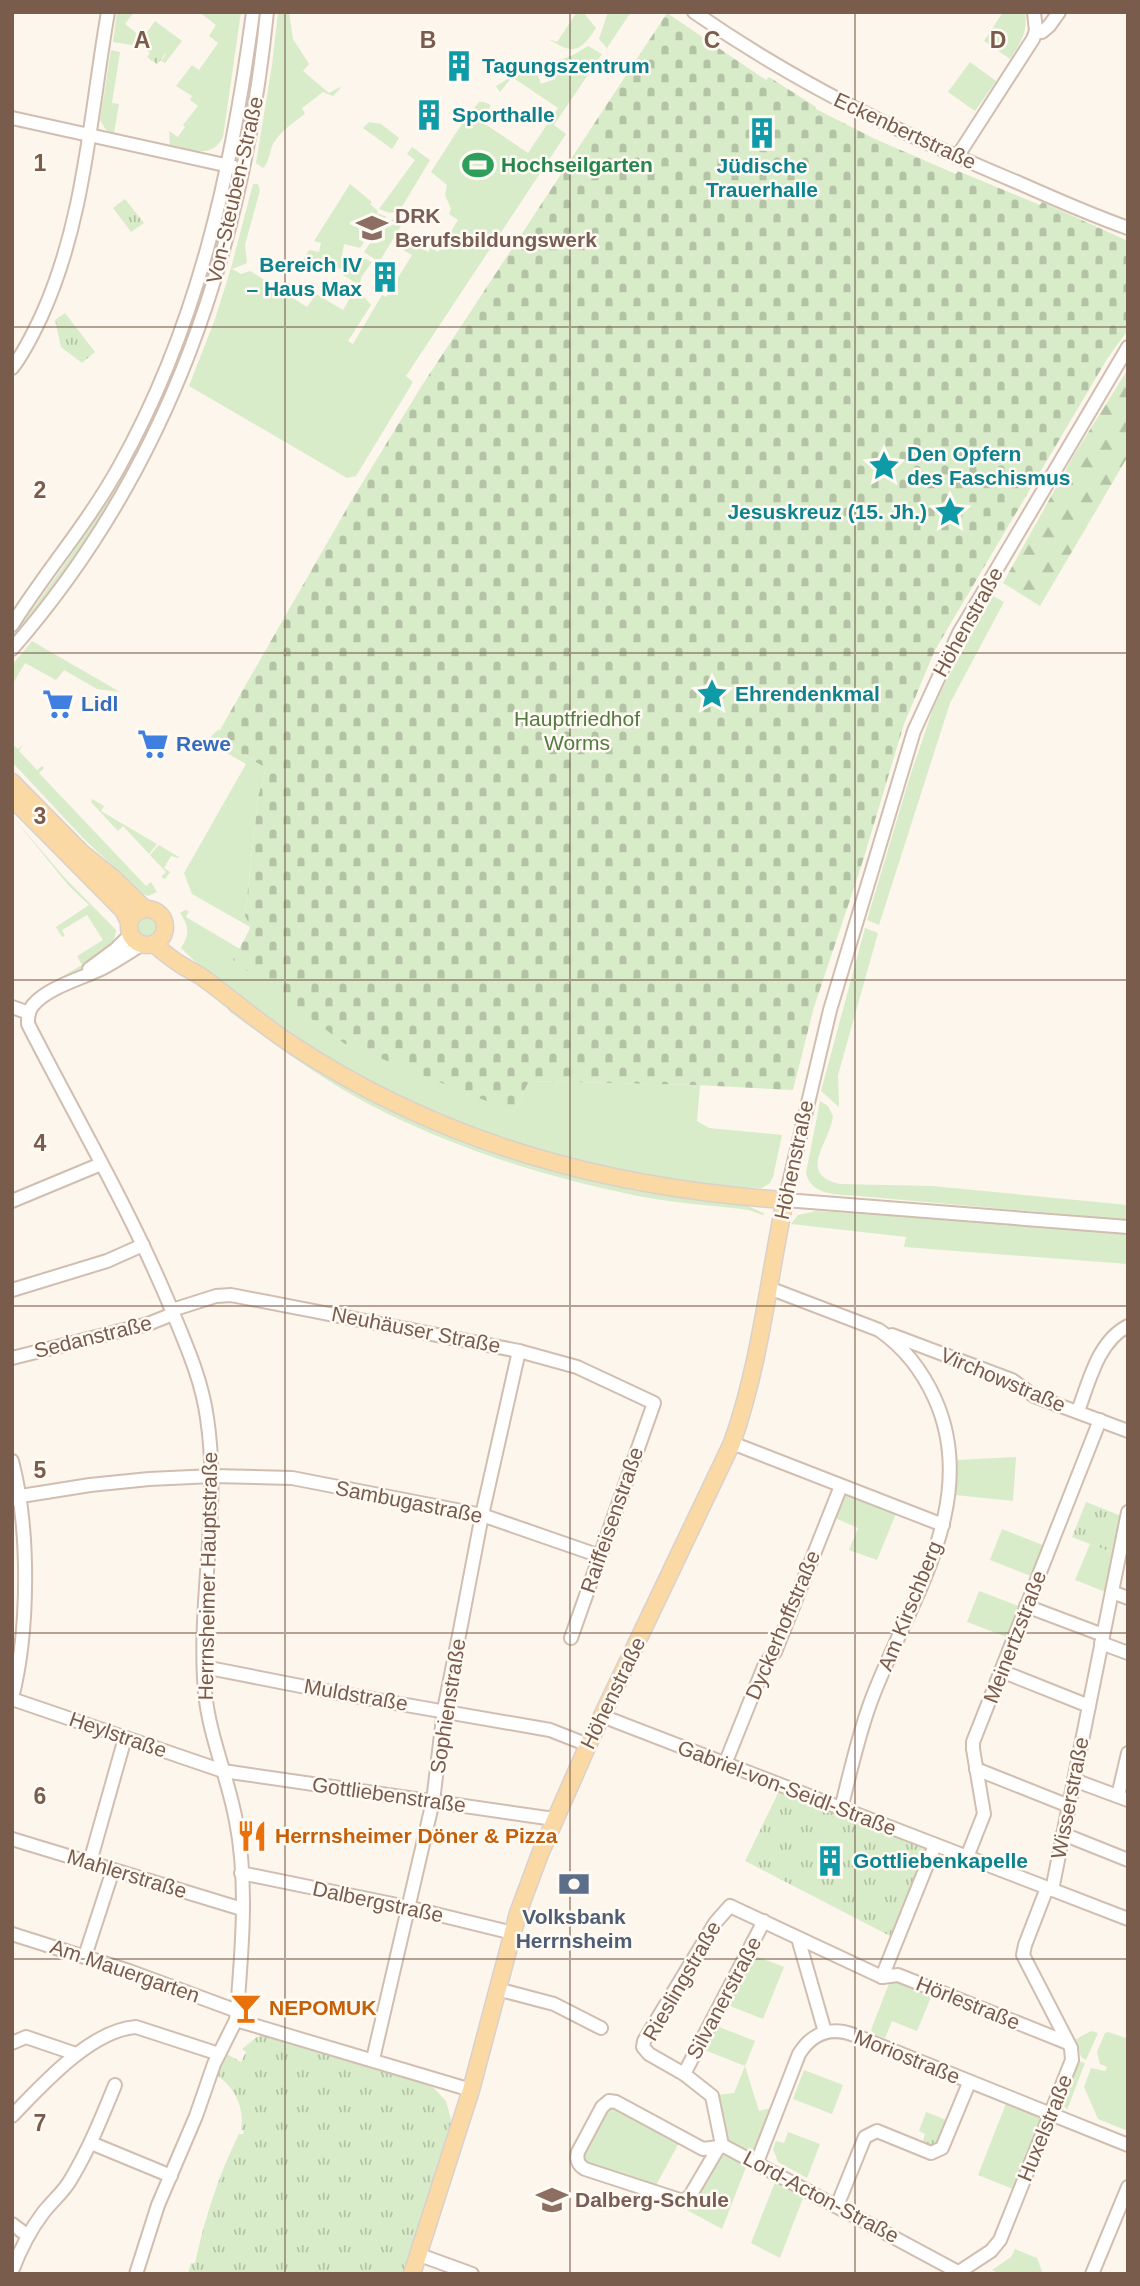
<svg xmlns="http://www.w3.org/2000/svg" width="1140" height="2286" font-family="Helvetica,sans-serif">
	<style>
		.green { fill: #d8ecc9 }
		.forest { fill: url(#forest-firs) }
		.cemetery { fill: url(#cemetery-stones) }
		.park { fill: url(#park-tufts) }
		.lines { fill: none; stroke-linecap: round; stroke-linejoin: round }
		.minor-casing { stroke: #d1beb0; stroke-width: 16 }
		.major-casing { stroke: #dad1cd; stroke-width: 19 }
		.minor { stroke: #fff; stroke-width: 12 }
		.major { stroke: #fbd9a5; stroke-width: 16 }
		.grid { fill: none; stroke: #7a5c4d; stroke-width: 2; stroke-opacity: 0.55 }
		.labels { text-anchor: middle; stroke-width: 5; stroke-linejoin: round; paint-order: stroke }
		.culture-label { font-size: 21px; font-weight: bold; fill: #0d838f; stroke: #fffaf3; text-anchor: start }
		.street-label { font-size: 21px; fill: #7a5c4d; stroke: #fffaf3 }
		.leisure-label { font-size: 21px; font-weight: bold; fill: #27864d; stroke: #fffaf3; text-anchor: start }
		.education-label { font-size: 21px; font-weight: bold; fill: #785e54; stroke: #fffaf3; text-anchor: start }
		.shop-label { font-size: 21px; font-weight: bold; fill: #366cbe; stroke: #fffaf3; text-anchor: start }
		.park-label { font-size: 21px; fill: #537a41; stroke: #fffaf3 }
		.food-label { font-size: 21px; font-weight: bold; fill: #c56008; stroke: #fffaf3; text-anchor: start }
		.service-label { font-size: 21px; font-weight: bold; fill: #4e5e75; stroke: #fffaf3 }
		.grid-label { font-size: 23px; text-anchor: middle; font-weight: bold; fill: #7a5c4d; stroke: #fffaf3; stroke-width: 5; stroke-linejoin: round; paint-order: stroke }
	</style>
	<defs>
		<pattern id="forest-firs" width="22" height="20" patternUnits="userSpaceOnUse" patternTransform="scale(1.75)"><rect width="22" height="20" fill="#d8ecc9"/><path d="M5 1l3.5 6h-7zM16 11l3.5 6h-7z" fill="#b4c2a5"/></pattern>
		<pattern id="cemetery-stones" width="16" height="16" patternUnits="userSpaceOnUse" patternTransform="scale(1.75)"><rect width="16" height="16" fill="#d8ecc9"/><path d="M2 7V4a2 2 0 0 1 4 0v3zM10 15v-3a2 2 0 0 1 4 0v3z" fill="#b4c2a5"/></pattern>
		<pattern id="park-tufts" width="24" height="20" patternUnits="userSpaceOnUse" patternTransform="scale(1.75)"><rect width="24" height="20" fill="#d8ecc9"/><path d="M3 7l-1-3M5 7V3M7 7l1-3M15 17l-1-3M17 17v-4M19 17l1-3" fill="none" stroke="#b4c2a5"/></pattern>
	</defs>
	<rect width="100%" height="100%" fill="#fdf6ec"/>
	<g class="green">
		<path d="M117,12H134L125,24L140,36L132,45L113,42Z"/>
		<path d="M199,12H241L223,137C212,160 190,149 170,145L169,131L178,137L185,127L183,125L198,106L190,100L192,96L176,86L192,65L199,70L218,43L209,36L216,25Z"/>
		<path d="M257,12H262L244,142L239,156L236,155Z"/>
		<path d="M278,12H289L293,39L309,64L303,71L329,93L340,87V89L333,96L323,92L302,108L305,114C294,122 282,130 274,142C269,150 270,162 263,168L256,163L272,65Z"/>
		<path d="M577,12H583L596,28C579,54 573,54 548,39L557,42Z"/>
		<path d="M608,12H631L607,48L599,39Z"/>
		<path d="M1003,12H1025C1028,32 1021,42 1010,59L984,41Z"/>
		<path d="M155,21L182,41L165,63L161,61L166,54L148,35H145Z"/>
		<path d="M588,46L602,54L554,125L566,134L406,376L413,382L356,476L347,478L189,386L215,319L231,268L253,184H258L260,190L245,245L247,263L232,269L241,274L250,271L307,307L316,294L343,310L350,298L356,299L360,292L371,305L348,341L353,344L382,295L386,297L412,255L403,250L410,240L428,252L431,247L438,252L458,220L449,214L451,209L445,195L447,185L431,172L465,119L479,102H484L491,105L482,122L528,153L558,108L512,77L500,92L496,86L514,75L535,68L541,84L555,79L551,63L573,55Z"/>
		<path d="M111,50L120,52L112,103L119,104L114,133L106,130L100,120Z"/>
		<path d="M970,62L996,81L975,111L948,92Z"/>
		<path d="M369,122L381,124L399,138L392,149L363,128Z"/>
		<path d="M412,147L430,160L400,210L390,213L379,209L415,160L407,154Z"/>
		<path d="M350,184L372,202L370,204L378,211L377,213L387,217L376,224L360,248L344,244L341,263L344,264L340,269C324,265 316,250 301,266L300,265L309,250L319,252L321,243L314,241Z"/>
		<path d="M395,218L400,220L401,226L379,262L364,252L381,227Z"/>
		<path d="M362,257L372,262L362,276L359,285L343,275L349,264L360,266Z"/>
		<path d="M211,263L212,271L209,287C194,325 181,364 164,402C125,488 71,567 12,641V635C77,554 132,464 172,369C187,335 196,298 211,263Z"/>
		<path d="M993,596L1004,602L950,703L879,925L867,920L910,776L933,709L947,679Z"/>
		<path d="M32,641L37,644L120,692L97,689L64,670L56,680L25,663L12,685V665Z"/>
		<path d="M219,729L218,740L266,768L258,797L245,916L251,927L247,936L250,927L192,894L184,873L246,764L206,741Z"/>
		<path d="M12,744L18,749L23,745L19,751L37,770L42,766L44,768L39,773L146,886L151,882L157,892L148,896L143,894L85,840L12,762Z"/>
		<path d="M92,799L104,806L101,811L157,844L149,854L123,826L118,831L91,802Z"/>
		<path d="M12,816L64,877L116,930C116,953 73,973 55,983L54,981L82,965L77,956L103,940L87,915L62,930L65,936L62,937L56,927L89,905L69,886Z"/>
		<path d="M159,845L179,857L178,858L171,856L164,868L170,872L165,879L161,877L166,872L150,855Z"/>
		<path d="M185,910L189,911L186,917L240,949L234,960L514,1112L529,1081L700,1085L697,1121L709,1128L782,1135L773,1177L770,1183L762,1188L733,1187L670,1180L608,1169L537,1153L417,1108L302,1045L205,971L181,948C190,934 189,926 180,913Z"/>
		<circle cx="146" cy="928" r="12"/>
		<path d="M865,928L878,933L838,1075L839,1107L821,1091Z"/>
		<path d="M229,1006L285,1046L549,1169L636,1191L748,1206L765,1214L762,1215L749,1210C711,1205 671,1203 633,1195C549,1178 464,1151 386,1113C330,1086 280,1048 230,1012L227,1008Z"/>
		<path d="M820,1101L828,1106L833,1116C830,1143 796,1174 840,1184L932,1186L1128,1205V1220L859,1196C840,1194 811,1197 806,1173Z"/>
		<path d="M816,1211L995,1221L1128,1233V1264L904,1247L906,1237L791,1224L798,1215Z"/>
		<path d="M1016,1457L1013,1501L955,1495L957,1460Z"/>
		<path d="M849,1493L897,1511L877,1560L849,1550L858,1528L835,1518L844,1496Z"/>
		<path d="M1002,1529L1045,1546L1033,1577L990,1560Z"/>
		<path d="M1090,1544L1116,1554L1108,1593L1075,1580Z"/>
		<path d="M979,1591L1021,1607L1009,1638L967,1622Z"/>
		<path d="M750,1954L784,1967L763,2019L725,2004Z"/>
		<path d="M896,1978L929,1991L931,1997L917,2031L892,2021L885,2038L873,2034L871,2030L890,1981Z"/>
		<path d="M714,2025L755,2041L745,2066L759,2111L775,2107L753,2155C720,2148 723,2123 717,2095L734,2093L745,2066L702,2049Z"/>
		<path d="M1091,2031L1098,2033L1086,2060L1081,2057L1076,2039Z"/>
		<path d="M1108,2032L1126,2038L1128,2040V2131L1098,2119L1084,2087L1091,2068L1105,2071L1107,2067L1100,2064L1097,2052L1105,2033Z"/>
		<path d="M1079,2061L1085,2063L1067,2110L1063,2104Z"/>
		<path d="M804,2070L843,2085L832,2114L793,2099Z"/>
		<path d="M1007,2101L1038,2114L1041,2119L1013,2189L978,2175Z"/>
		<path d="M614,2106L680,2141L654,2189L584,2163L582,2156L608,2108Z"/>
		<path d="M788,2132L820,2144L807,2178L778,2162L773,2149L776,2141L784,2143Z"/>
		<path d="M730,2152L748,2162L722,2229L687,2210L723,2154Z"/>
		<path d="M777,2177L805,2193L780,2258L751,2243Z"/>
		<path d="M1015,2249L1037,2258L1043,2274H1001L992,2270L1011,2257Z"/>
	</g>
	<path class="forest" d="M1128,369V456L1040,606L1003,583L1074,455Z"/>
	<path class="cemetery" d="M667,13L766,80L769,77L816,107V109L875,139L956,174L958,171L1040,205L1042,202L1128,241V330L1107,359L935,650L904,724L861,867L814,1007L793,1090L696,1085L529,1081L514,1112L345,1044L233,960L251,927L245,916L258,797L266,768L218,740L217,735L350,503L421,387Z"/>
	<g class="park">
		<path d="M145,35C165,35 173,50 157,64L147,57L150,53L139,44Z"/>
		<path d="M125,199L144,223L131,232L113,208Z"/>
		<path d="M65,313L95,352L82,363L61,347L55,320Z"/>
		<path d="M1086,1502L1124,1517L1116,1554L1072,1537Z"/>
		<path d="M779,1791L924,1847L928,1855L894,1938L745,1861Z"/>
		<path d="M269,2035L428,2082L446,2101L452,2123L406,2274H188L191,2263H195C205,2218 218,2176 239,2134H243L244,2131L241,2130C245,2108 235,2088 217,2075L227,2054L241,2062L246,2052L242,2049L257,2037Z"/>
		<path d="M926,2112L949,2121L940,2143L930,2147L922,2144L925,2134L919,2131Z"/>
	</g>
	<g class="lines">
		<defs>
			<g id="minor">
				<path d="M694,12C799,85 902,134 1019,183C1055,199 1091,215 1128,228"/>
				<path d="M1036,31L1042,32L1049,26L1059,12"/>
				<path d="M12,118L234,167"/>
				<path d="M957,157L1033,39L1036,31L1034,12"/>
				<path d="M1128,347L959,633L914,731L830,1010L785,1200L1128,1227"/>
				<path d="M12,368C24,353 33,334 41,317C85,221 90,115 108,12"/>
				<path d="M12,625C46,571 88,523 119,467C198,326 232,171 253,12"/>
				<path d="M12,649C170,468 243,248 267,12"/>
				<path d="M89,969L116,949L130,935"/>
				<path d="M12,1007L29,1013"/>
				<path d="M12,1201L101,1164"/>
				<path d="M769,1288L879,1330C905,1348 922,1370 935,1399C982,1504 906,1606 871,1701C858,1736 850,1773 841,1809"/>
				<path d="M12,1290L107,1261L143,1245"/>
				<path d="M172,1310L216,1296L231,1295L519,1351L577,1367L654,1403L571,1638"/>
				<path d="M892,1335L1012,1380L1034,1396L1128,1431"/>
				<path d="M12,1358L148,1324L173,1314"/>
				<path d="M1078,1411C1089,1382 1098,1341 1128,1326"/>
				<path d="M732,1443L943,1525"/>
				<path d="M12,1461C30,1529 29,1631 12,1698"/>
				<path d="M12,1500L21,1496L90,1485L149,1479L213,1476L292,1478L482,1515L600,1556"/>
				<path d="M1112,1592L1128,1598"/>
				<path d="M1026,1606L1103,1635"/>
				<path d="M1101,1643L1128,1653"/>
				<path d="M204,1667L326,1691L550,1730L588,1745"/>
				<path d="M1001,1671L1089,1706"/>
				<path d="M12,1699L223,1771L554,1819"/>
				<path d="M602,1716L1128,1919"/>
				<path d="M725,1764L765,1664L775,1652L841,1486"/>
				<path d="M976,1769L1069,1806"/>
				<path d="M1074,1780L1128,1800"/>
				<path d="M1118,1796L1128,1753"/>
				<path d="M1063,1834L1128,1860"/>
				<path d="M12,1839L242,1909"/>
				<path d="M967,1857L984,1814L973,1749V1742L1100,1420"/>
				<path d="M90,1862L125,1738"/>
				<path d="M241,1873L407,1907L513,1933"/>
				<path d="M1052,1890L1128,1512"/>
				<path d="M12,1934L129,1971L237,2011"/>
				<path d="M798,1938L825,2032"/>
				<path d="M85,1956L113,1870"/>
				<path d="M882,1977L730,1906L715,1923L644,2041L643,2047L649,2054L684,2074L712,2096L722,2145L958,2272"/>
				<path d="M882,1977L898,1975L1068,2043"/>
				<path d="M882,1977L935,1845"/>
				<path d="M497,1989L554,2004L601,2028"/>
				<path d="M236,2020L471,2090"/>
				<path d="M12,2043L26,2037L76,2054"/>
				<path d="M373,2059L433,1801L444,1710L461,1625L482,1515L519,1351"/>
				<path d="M684,2074L764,1921"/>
				<path d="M12,2116C42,2085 91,2030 136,2027L219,2054"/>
				<path d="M91,2143L171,2176"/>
				<path d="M719,2147L703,2149L616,2102L609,2101L602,2107L578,2152C576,2159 578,2165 585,2169L683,2201L690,2196L717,2150L722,2145"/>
				<path d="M757,2162L799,2054C812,2033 831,2026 854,2035L1128,2145"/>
				<path d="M837,2206L865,2137L877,2131L931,2153L942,2148L969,2083"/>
				<path d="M12,2224L28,2236"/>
				<path d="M417,2254L472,2274"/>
				<path d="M12,2271C20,2250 30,2230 43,2213C52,2201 64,2192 71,2179C89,2149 102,2117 115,2085"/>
				<path d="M136,2274L158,2205L196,2116L214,2064L236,2020L237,2011C242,1949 248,1882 236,1821C228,1777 209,1736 205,1692C197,1601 221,1509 207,1418C202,1381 187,1347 173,1313C132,1213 77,1120 28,1024C28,1017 28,1010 34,1004C49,987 83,978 103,968C116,961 128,953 141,945"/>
				<path d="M956,2274L991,2251L1000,2240L1072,2060L1071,2048L1023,1955L1025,1945L1047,1888"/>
				<path d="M1092,2274L1128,2187"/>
			</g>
			<g id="major">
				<path d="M12,782L82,853L113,878L145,909"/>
				<path d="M12,798L123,910L129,922"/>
				<circle cx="147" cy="927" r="18"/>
				<path d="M154,944C163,952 173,960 183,966C191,971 199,974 206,980C234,1001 261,1024 291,1044C441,1143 606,1188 785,1200C768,1282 760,1364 732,1443L588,1745L540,1854L518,1913L471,2090L412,2274"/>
			</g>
		</defs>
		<use href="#minor" class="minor-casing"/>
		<use href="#major" class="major-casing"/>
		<use href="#minor" class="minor"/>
		<use href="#major" class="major"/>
	</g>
	<path class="grid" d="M285,12V2274M570,12V2274M855,12V2274M12,327H1128M12,653H1128M12,980H1128M12,1306H1128M12,1633H1128M12,1959H1128"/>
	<defs>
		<symbol id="building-bare" viewBox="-9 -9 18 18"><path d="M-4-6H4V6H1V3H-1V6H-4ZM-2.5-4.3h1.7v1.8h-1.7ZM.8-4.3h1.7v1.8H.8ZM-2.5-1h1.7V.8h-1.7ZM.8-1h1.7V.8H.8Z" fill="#0f9aa8" stroke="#fffaf3" stroke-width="2.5" paint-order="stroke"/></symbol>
		<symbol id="stadium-bare" viewBox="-9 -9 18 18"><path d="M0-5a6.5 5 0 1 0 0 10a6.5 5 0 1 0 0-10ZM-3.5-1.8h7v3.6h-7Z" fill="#2e9e5b" stroke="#fffaf3" stroke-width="2.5" paint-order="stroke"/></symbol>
		<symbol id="school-bare" viewBox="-9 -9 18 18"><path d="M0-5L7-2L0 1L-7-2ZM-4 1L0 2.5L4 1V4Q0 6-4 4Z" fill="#8d6e63" stroke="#fffaf3" stroke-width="2.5" paint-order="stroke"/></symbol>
		<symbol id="sight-bare" viewBox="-9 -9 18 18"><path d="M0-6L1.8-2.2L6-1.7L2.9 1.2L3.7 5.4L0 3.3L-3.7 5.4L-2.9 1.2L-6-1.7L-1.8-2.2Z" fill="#0f9aa8" stroke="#fffaf3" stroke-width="2.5" paint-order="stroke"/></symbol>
		<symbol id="supermarket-bare" viewBox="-9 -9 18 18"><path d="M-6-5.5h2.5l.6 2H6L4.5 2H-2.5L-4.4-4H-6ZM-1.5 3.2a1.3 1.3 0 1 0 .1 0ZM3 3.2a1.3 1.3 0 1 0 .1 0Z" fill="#3f7fe0" stroke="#fffaf3" stroke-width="2.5" paint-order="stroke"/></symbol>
		<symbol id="restaurant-bare" viewBox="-9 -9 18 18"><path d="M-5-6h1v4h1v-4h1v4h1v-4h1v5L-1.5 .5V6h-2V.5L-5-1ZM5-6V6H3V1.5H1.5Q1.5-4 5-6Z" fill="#e8710a" stroke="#fffaf3" stroke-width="2.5" paint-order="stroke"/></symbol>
		<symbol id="bank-bare" viewBox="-9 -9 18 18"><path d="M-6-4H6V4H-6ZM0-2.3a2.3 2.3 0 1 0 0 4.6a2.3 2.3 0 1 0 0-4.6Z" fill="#5c6f8a" stroke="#fffaf3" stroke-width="2.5" paint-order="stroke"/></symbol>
		<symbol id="bar-bare" viewBox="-9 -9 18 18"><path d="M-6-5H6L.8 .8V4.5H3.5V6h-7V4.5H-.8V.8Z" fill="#e8710a" stroke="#fffaf3" stroke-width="2.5" paint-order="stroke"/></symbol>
	</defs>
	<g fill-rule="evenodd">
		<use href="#building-bare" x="437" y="44" width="44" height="44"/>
		<use href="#building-bare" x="407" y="93" width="44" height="44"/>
		<use href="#building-bare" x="740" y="111" width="44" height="44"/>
		<use href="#stadium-bare" x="456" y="143" width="44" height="44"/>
		<use href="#school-bare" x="350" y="206" width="44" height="44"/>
		<use href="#building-bare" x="363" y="255" width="44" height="44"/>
		<use href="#sight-bare" x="862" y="444" width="44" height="44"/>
		<use href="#sight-bare" x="928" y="490" width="44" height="44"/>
		<use href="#sight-bare" x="690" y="672" width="44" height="44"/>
		<use href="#supermarket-bare" x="36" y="682" width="44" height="44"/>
		<use href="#supermarket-bare" x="131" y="722" width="44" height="44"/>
		<use href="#restaurant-bare" x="230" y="1814" width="44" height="44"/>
		<use href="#building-bare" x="808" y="1839" width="44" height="44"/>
		<use href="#bank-bare" x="552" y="1862" width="44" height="44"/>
		<use href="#bar-bare" x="224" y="1986" width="44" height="44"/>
		<use href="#school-bare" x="530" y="2178" width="44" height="44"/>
	</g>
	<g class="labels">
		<g class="culture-label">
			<text x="482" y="73">Tagungszentrum</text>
			<text x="452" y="122">Sporthalle</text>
			<text x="762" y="173" text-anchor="middle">Jüdische<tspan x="762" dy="24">Trauerhalle</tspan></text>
			<text x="362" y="272" text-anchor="end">Bereich IV<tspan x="362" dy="24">– Haus Max</tspan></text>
			<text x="907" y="461">Den Opfern<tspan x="907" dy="24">des Faschismus</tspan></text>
			<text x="927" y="519" text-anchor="end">Jesuskreuz (15. Jh.)</text>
			<text x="735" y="701">Ehrendenkmal</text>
			<text x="853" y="1868">Gottliebenkapelle</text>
		</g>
		<g class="street-label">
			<text transform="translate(905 131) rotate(25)" y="7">Eckenbertstraße</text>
			<text transform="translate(235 190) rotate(-77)" y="7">Von-Steuben-Straße</text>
			<text transform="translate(968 622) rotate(-61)" y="7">Höhenstraße</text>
			<text transform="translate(794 1160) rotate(-78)" y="7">Höhenstraße</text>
			<text transform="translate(416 1330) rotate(11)" y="7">Neuhäuser Straße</text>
			<text transform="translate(93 1337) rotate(-14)" y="7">Sedanstraße</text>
			<text transform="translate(1003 1380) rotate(23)" y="7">Virchowstraße</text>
			<text transform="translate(409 1502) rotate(11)" y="7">Sambugastraße</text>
			<text transform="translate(612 1520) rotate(-71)" y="7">Raiffeisenstraße</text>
			<text transform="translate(208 1576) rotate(-89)" y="7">Herrnsheimer Hauptstraße</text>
			<text transform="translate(910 1606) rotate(-68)" y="7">Am Kirschberg</text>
			<text transform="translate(783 1625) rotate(-67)" y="7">Dyckerhoffstraße</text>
			<text transform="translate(1015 1637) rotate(-69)" y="7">Meinertzstraße</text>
			<text transform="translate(613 1693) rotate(-64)" y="7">Höhenstraße</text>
			<text transform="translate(356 1695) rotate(10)" y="7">Muldstraße</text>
			<text transform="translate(448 1706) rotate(-81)" y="7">Sophienstraße</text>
			<text transform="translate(118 1735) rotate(19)" y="7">Heylstraße</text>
			<text transform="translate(787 1788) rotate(21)" y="7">Gabriel-von-Seidl-Straße</text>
			<text transform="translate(389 1795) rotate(8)" y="7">Gottliebenstraße</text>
			<text transform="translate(1070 1798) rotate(-79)" y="7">Wisserstraße</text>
			<text transform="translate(127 1874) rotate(17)" y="7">Mahlerstraße</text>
			<text transform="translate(378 1902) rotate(12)" y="7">Dalbergstraße</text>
			<text transform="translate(125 1971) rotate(19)" y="7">Am Mauergarten</text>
			<text transform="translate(682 1981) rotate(-60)" y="7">Rieslingstraße</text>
			<text transform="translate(724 1998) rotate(-62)" y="7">Silvanerstraße</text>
			<text transform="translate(968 2003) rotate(22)" y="7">Hörlestraße</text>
			<text transform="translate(907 2057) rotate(22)" y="7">Moriostraße</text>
			<text transform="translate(1045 2128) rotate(-68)" y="7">Huxelstraße</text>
			<text transform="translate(821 2197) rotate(28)" y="7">Lord-Acton-Straße</text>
		</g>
		<g class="leisure-label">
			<text x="501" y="172">Hochseilgarten</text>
		</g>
		<g class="education-label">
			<text x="395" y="223">DRK<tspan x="395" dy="24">Berufsbildungswerk</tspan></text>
			<text x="575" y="2207">Dalberg-Schule</text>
		</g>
		<g class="shop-label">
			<text x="81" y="711">Lidl</text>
			<text x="176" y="751">Rewe</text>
		</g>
		<g class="park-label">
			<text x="577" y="726">Hauptfriedhof<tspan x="577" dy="24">Worms</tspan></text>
		</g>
		<g class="food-label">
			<text x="275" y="1843">Herrnsheimer Döner &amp; Pizza</text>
			<text x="269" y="2015">NEPOMUK</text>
		</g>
		<g class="service-label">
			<text x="574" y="1924">Volksbank<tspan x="574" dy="24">Herrnsheim</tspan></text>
		</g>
	</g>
	<g class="grid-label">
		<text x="142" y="48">A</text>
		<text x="428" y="48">B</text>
		<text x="712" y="48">C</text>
		<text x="998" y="48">D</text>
		<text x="40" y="171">1</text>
		<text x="40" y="498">2</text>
		<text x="40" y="824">3</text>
		<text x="40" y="1151">4</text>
		<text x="40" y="1478">5</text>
		<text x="40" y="1804">6</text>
		<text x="40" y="2131">7</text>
	</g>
	<rect width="1140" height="2286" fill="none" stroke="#7a5c4d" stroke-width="28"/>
</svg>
